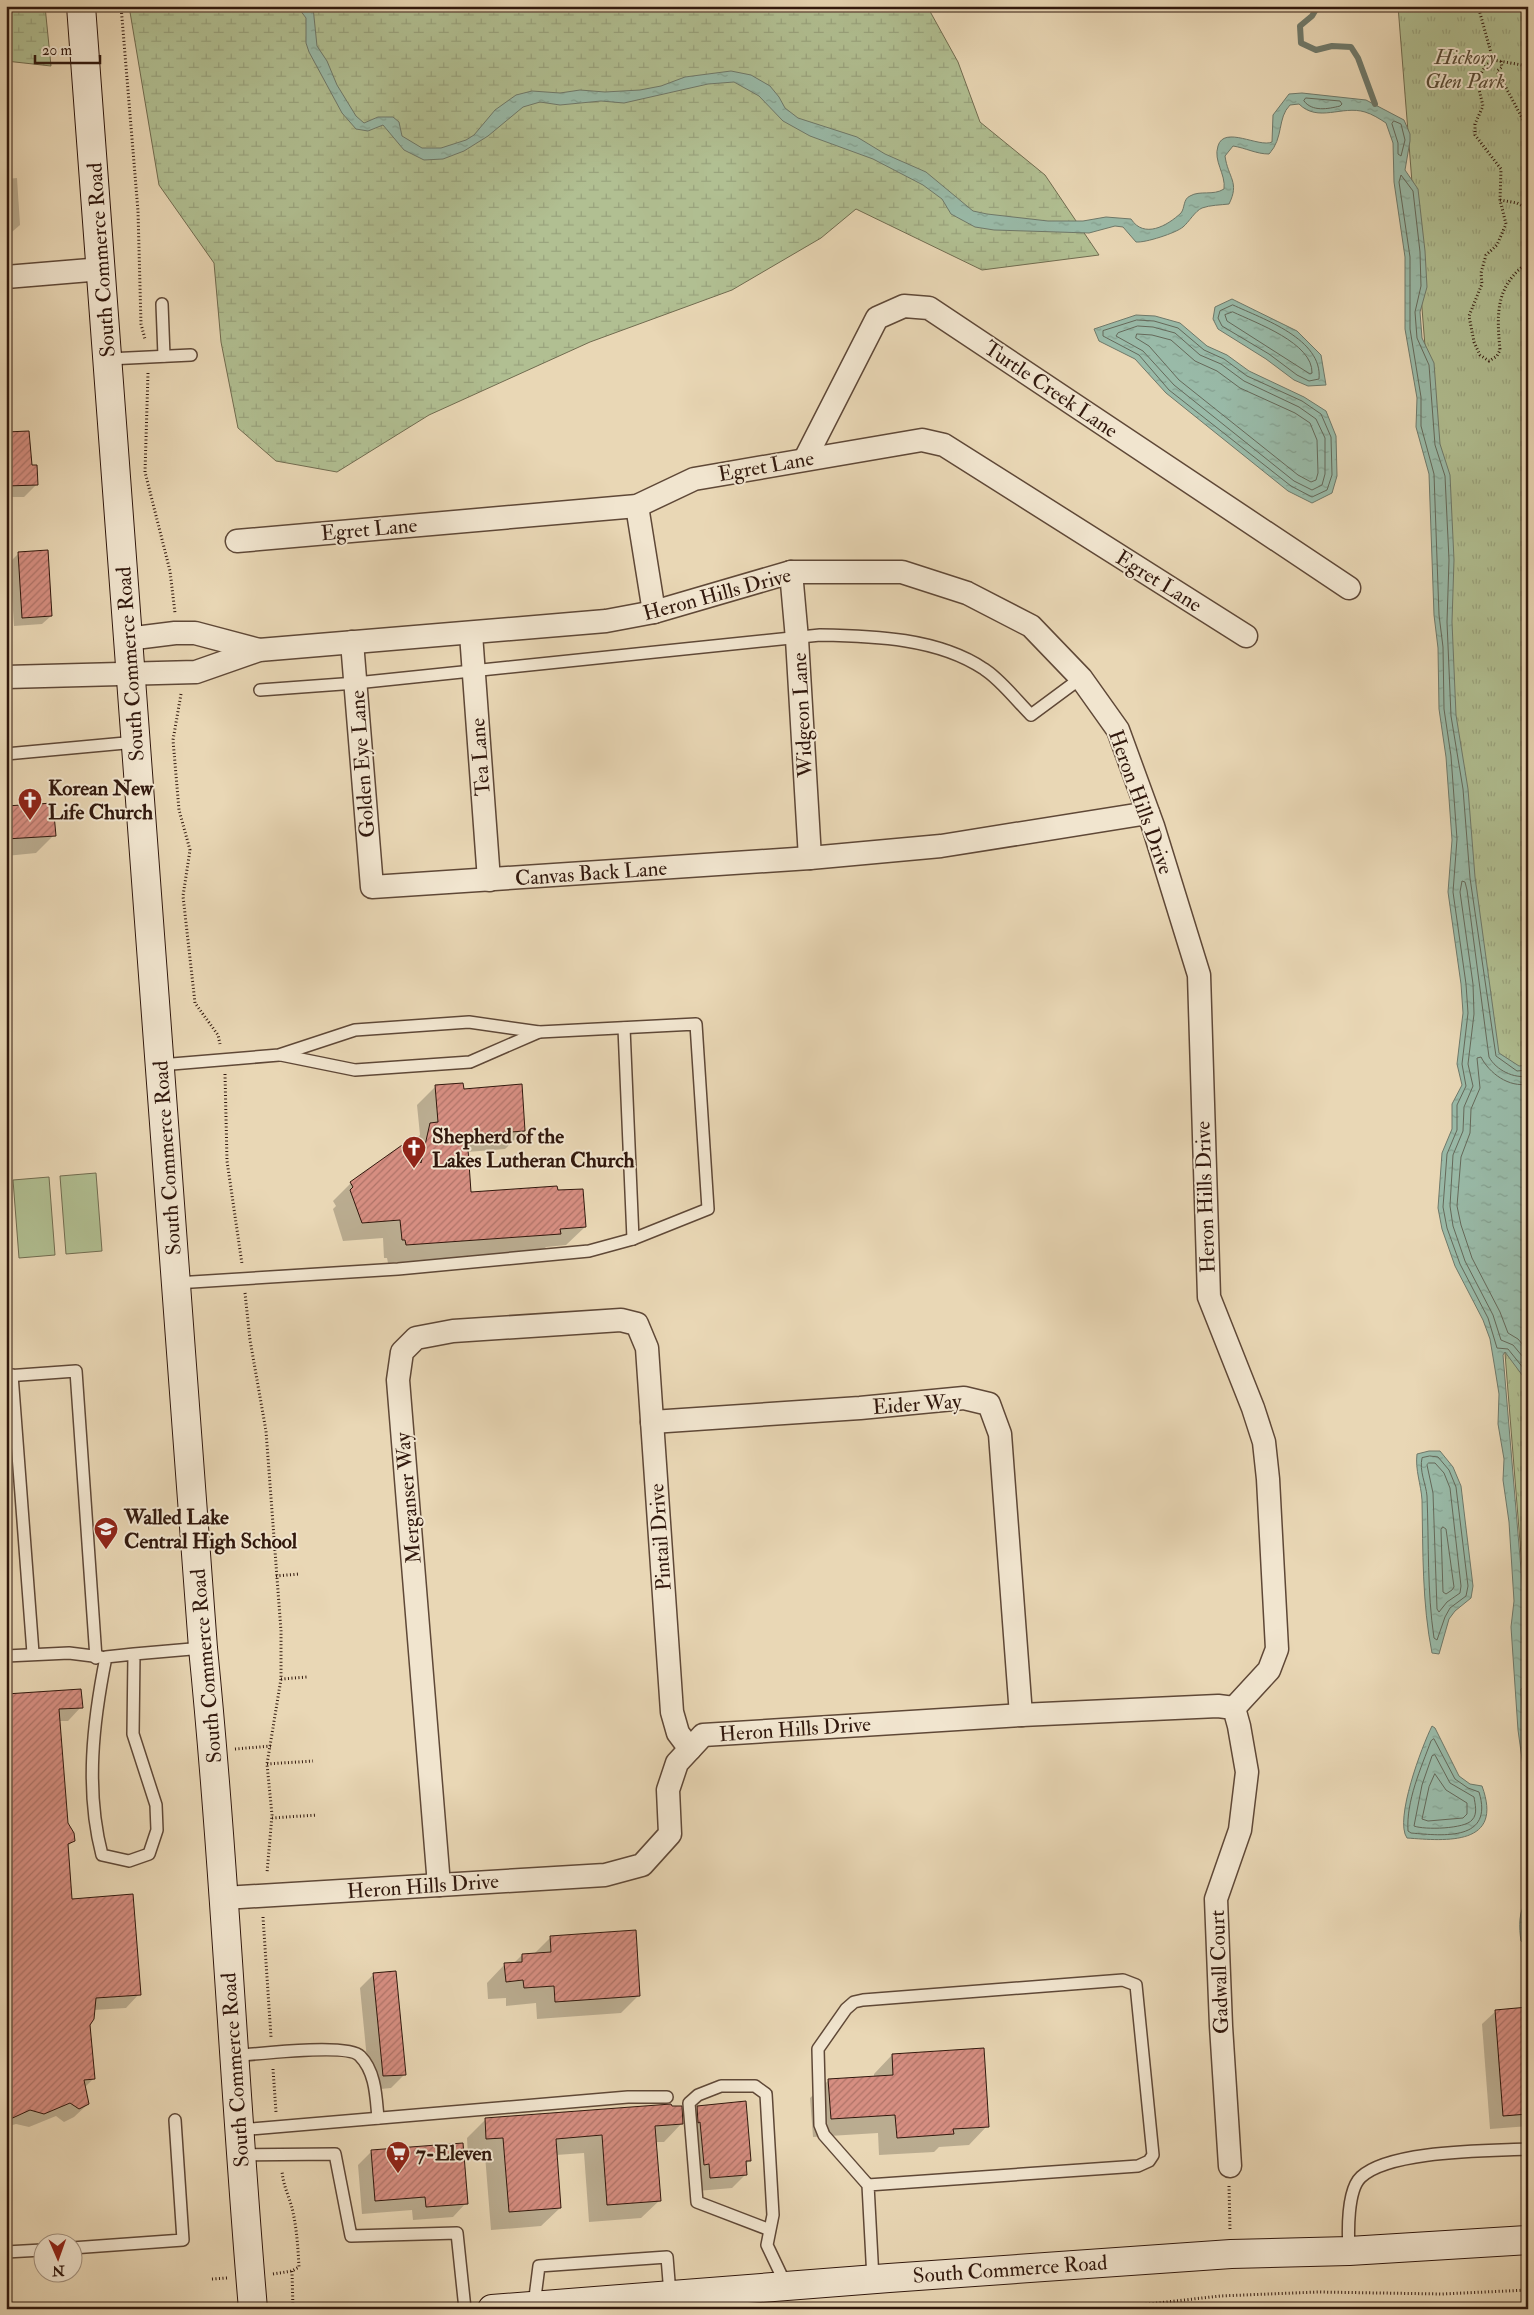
<svg xmlns="http://www.w3.org/2000/svg" width="1534" height="2315" font-family="'IM FELL Double Pica',serif">
	<style>
		.grass { fill: #b1bf92; stroke: #716c50 }
		.wetland { fill: url(#wetland-marsh); stroke: #716c50 }
		.park { fill: url(#park-tufts); stroke: #716c50 }
		.water { fill: url(#water-ripples); stroke: #6f796a }
		.shadow { fill: #0003 }
		.lines { fill: none; stroke-linecap: round; stroke-linejoin: round }
		.shore { stroke: #65695a; stroke-width: 1 }
		.stream { stroke: #6f796a; stroke-width: 6 }
		.building { fill: url(#building-hatch); stroke: #31180d }
		.lane-casing { stroke: #5f4837; stroke-width: 14 }
		.street-casing { stroke: #5f4837; stroke-width: 25 }
		.secondary-casing { stroke: #31180d; stroke-width: 30 }
		.path { stroke: #31180d; stroke-width: 3; stroke-dasharray: 1 2.5; stroke-linecap: butt }
		.lane { stroke: #f1e5cf; stroke-width: 11 }
		.street { stroke: #f1e5cf; stroke-width: 22 }
		.secondary { stroke: #f1e5cf; stroke-width: 28 }
		.labels { text-anchor: middle; stroke-width: 4; stroke-linejoin: round; paint-order: stroke }
		.park-label { font-size: 21px; font-style: italic; fill: #574a35; stroke: #f1e5cf }
		.street-label { font-size: 21px; fill: #31180d; stroke: #f1e5cf }
		.poi-label { font-size: 21px; font-weight: bold; fill: #31180d; stroke: #f1e5cf; text-anchor: start }
	</style>
	<defs>
		<pattern id="wetland-marsh" width="20" height="14" patternUnits="userSpaceOnUse" patternTransform="scale(1.25)"><rect width="20" height="14" fill="#b1bf92"/><path d="M1 5h8M5 5V1M11 12h8M15 12V8" fill="none" stroke="#99a37d"/></pattern>
		<pattern id="park-tufts" width="24" height="20" patternUnits="userSpaceOnUse" patternTransform="scale(1.25)"><rect width="24" height="20" fill="#b1bf92"/><path d="M3 7l-1-3M5 7V3M7 7l1-3M15 17l-1-3M17 17v-4M19 17l1-3" fill="none" stroke="#99a37d"/></pattern>
		<pattern id="water-ripples" width="26" height="14" patternUnits="userSpaceOnUse" patternTransform="scale(1.25)"><rect width="26" height="14" fill="#99baa8"/><path d="M2 4q2-2 4 0t4 0M15 11q2-2 4 0t4 0" fill="none" stroke="#849f8f"/></pattern>
		<pattern id="building-hatch" width="6" height="6" patternUnits="userSpaceOnUse" patternTransform="scale(1.25)"><rect width="6" height="6" fill="#d68e81"/><path d="M-1 1l2-2M0 6l6-6M5 7l2-2" fill="none" stroke="#ae7368"/></pattern>
	</defs>
	<rect width="100%" height="100%" fill="#e9d7b5"/>
	<filter id="stains"><feTurbulence type="fractalNoise" baseFrequency=".004" numOctaves="4"/><feColorMatrix values="0 0 0 0 .2 0 0 0 0 .09 0 0 0 0 .02 0 0 0 .5 -.17"/></filter>
	<radialGradient id="worn" r=".72"><stop offset=".6" stop-color="#630" stop-opacity="0"/><stop offset="1" stop-color="#630" stop-opacity=".3"/></radialGradient>
	<g class="grass">
		<path d="M96,1173L102,1251L66,1254L60,1176Z"/>
		<path d="M49,1177L55,1255L19,1258L13,1180Z"/>
	</g>
	<g class="wetland">
		<path d="M6,6H45L51,66L6,61Z"/>
		<path d="M129,6H927L958,62L980,122L1045,175L1099,255L982,270L856,209L821,238L732,290L590,342L429,415L337,472L276,461L238,428L221,342L214,263L159,185Z"/>
	</g>
	<path class="park" d="M1398,6H1528V1643Z"/>
	<g class="water">
		<path d="M297,6L313,7L317,46L327,61L337,85L356,116L364,123L378,117H393L399,122L402,136L422,148H441L466,140L474,135L495,110L516,95L532,91L560,93L580,90L605,92L640,90L661,86L685,77L731,71L751,75L770,86L779,97L785,108L798,118L857,137L885,154L926,172L973,211L987,214L1048,221H1083L1106,217L1131,219C1144,239 1167,226 1181,213C1185,208 1183,199 1190,196C1200,190 1213,196 1224,189C1226,174 1213,161 1218,146C1224,125 1259,148 1272,142L1273,115L1289,94L1302,93L1366,100L1404,120L1410,134V141L1405,170L1418,189L1425,251L1427,287L1420,312L1422,338L1434,363L1440,444L1450,475L1454,560L1452,622L1456,715L1468,789L1475,877L1499,1053L1519,1066L1528,1065V1383L1505,1352L1503,1355L1525,1617L1522,1638L1528,1717V1802L1518,1730L1511,1627L1514,1601L1509,1522L1503,1480L1504,1459L1498,1424L1499,1394L1495,1369L1490,1339L1483,1320L1455,1266L1442,1229L1438,1208L1442,1153L1452,1129V1104L1462,1085L1457,1064L1463,1013L1461,984L1448,892L1452,840L1446,757L1439,709L1438,648L1434,615L1429,474L1416,427L1417,398L1405,329V257L1394,182L1393,143L1386,123C1380,119 1372,114 1365,112C1342,105 1318,123 1299,104L1290,105C1277,118 1284,138 1269,154C1256,154 1246,148 1233,146L1225,156C1228,178 1240,182 1229,204C1221,205 1210,205 1202,208C1195,211 1189,222 1183,227C1176,233 1145,243 1136,242L1123,227L1115,226L1089,233L994,230L975,227L951,214L942,199L923,185L873,159L810,136L783,121L759,96L734,82L708,84L624,103L601,101L560,105L540,102L523,107L488,136L464,151L443,159L424,160L404,150L383,125L368,131L356,129L342,113L309,52L306,43V18Z"/>
		<path d="M1232,299L1297,331L1321,355L1326,385L1308,386L1294,380L1266,359L1218,329L1213,319L1215,307Z"/>
		<path d="M1136,315L1155,316L1180,323L1207,346L1227,355L1249,371L1304,397L1326,411L1336,436L1337,476L1332,493L1312,503L1288,491L1166,393L1135,359L1099,341L1094,329Z"/>
		<path d="M1429,1451H1440L1453,1467L1461,1486L1473,1586L1471,1598L1455,1611L1449,1619L1439,1654L1432,1653C1422,1603 1423,1551 1422,1500C1421,1484 1415,1470 1417,1454Z"/>
		<path d="M1432,1726L1435,1728L1459,1776L1470,1784L1482,1786C1504,1846 1447,1841 1407,1838C1394,1820 1422,1746 1432,1726Z"/>
		<path d="M1528,1900V1947L1521,1941C1519,1928 1518,1909 1528,1900Z"/>
	</g>
	<g class="shadow">
		<path d="M17,178L20,225L6,237V179Z"/>
		<path d="M6,430V433L31,466L36,485L24,497H8L9,522L6,525Z"/>
		<path d="M19,553L51,616L42,624L14,626L10,562Z"/>
		<path d="M6,808L54,835L36,853L6,856Z"/>
		<path d="M436,1086L462,1090L524,1131L505,1149L467,1152L470,1193L556,1192L585,1227L566,1245L546,1247L541,1252L388,1263L387,1258H384L383,1238L343,1241L333,1209L336,1206L333,1201L351,1183L410,1151L412,1143L420,1135L417,1105Z"/>
		<path d="M6,1695L81,1707L68,1721H59L66,1823L73,1841L67,1847L71,1900L139,1994L126,2008L93,2010L89,2024L93,2079L84,2088L88,2104L74,2117L64,2122L56,2116L29,2127L16,2124L6,2127Z"/>
		<path d="M551,1937L639,1995L621,2013L537,2019L536,2003L506,2006V1998L488,1999L487,1983L505,1964H513L522,1955L534,1954Z"/>
		<path d="M374,1974L405,2074L391,2088L370,2090L360,1988Z"/>
		<path d="M1528,2008V2126L1490,2129L1482,2024L1496,2011Z"/>
		<path d="M982,2049L987,2126L969,2145L939,2147L934,2152L879,2155L878,2133L813,2137L810,2098L829,2080L874,2077V2074L892,2055Z"/>
		<path d="M745,2102L749,2161L745,2165L746,2174L732,2188L697,2191L684,2121L664,2142H655L660,2200L641,2218L589,2222L584,2153L556,2155L560,2208L541,2226L491,2230L485,2155L468,2157L467,2138L485,2120L682,2123L699,2106Z"/>
		<path d="M372,2151L466,2203L453,2217L413,2220L412,2210L362,2214L358,2165Z"/>
	</g>
	<g class="lines">
		<g class="shore">
			<path d="M1306,98L1340,101L1342,104L1340,106C1328,109 1312,112 1304,101Z"/>
			<path d="M1394,121L1401,124L1405,140L1401,156L1398,154V143L1392,124Z"/>
			<path d="M1233,305C1263,319 1323,339 1319,379L1309,381L1297,375L1269,354L1222,326L1218,318L1220,311Z"/>
			<path d="M1233,312C1256,323 1313,343 1312,373L1310,374L1227,321L1225,315Z"/>
			<path d="M1137,320L1154,321L1178,328L1204,350L1224,359L1247,376L1302,401L1321,414L1331,437L1332,475L1327,490L1312,497L1291,486L1169,390L1139,355L1103,336V331Z"/>
			<path d="M1138,326L1153,327L1175,333L1200,355L1221,364L1244,381L1299,407L1316,419L1325,438V474L1322,485L1312,490L1294,481L1174,385L1143,351L1116,336L1118,333Z"/>
			<path d="M1137,334L1152,335L1171,340L1195,361L1217,371L1240,388L1295,413L1310,423L1317,440L1318,473L1316,480L1311,482L1298,475L1179,380L1149,346L1136,338Z"/>
			<path d="M1528,1070L1517,1071L1496,1056L1470,878L1463,789L1451,716L1447,622L1449,560L1445,476L1435,445L1429,365L1417,338L1415,312L1421,286L1420,252L1413,191L1401,175L1399,182L1410,257V329L1421,397V426L1434,474L1439,615L1443,647L1444,709L1451,756L1457,839L1453,892L1466,984L1468,1013L1462,1064L1466,1086L1457,1105V1130L1447,1154L1443,1207L1447,1228L1460,1264L1488,1318L1497,1348L1508,1349L1528,1374"/>
			<path d="M1528,1076C1514,1079 1496,1070 1489,1057L1467,890L1465,882L1462,881L1460,892L1473,984L1474,1014L1468,1064L1473,1086L1464,1107L1463,1131L1453,1155L1450,1206L1453,1226L1465,1261L1493,1315L1501,1340L1513,1345L1528,1363"/>
			<path d="M1528,1084C1509,1088 1489,1073 1481,1057L1477,1058L1480,1088L1471,1109L1470,1133L1461,1157L1457,1206L1461,1225L1472,1258L1500,1312L1508,1333L1518,1339L1528,1351"/>
			<path d="M1430,1456L1438,1457L1449,1470L1456,1487L1468,1586L1466,1596L1450,1608L1445,1617L1437,1640L1434,1638C1427,1591 1429,1544 1427,1496C1426,1484 1419,1471 1422,1458Z"/>
			<path d="M1429,1463H1435L1444,1473L1450,1488L1461,1586L1460,1593L1447,1602L1439,1612L1437,1609L1433,1493L1427,1465Z"/>
			<path d="M1443,1527L1446,1529L1454,1587L1452,1590L1446,1594L1443,1592L1441,1530Z"/>
			<path d="M1528,1687H1523L1521,1689L1523,1730L1528,1768"/>
			<path d="M1434,1739L1455,1779L1468,1788L1479,1792C1494,1841 1444,1836 1411,1833L1408,1831C1406,1801 1421,1768 1431,1741Z"/>
			<path d="M1435,1755L1450,1783L1474,1797C1475,1804 1478,1814 1472,1820C1465,1829 1424,1830 1414,1826L1422,1785L1432,1756Z"/>
			<path d="M1435,1774L1446,1790L1467,1803V1814L1463,1818L1428,1821L1422,1819L1429,1787Z"/>
		</g>
		<path class="stream" d="M1318,6L1312,16L1300,26L1301,43L1316,50L1332,46L1351,47L1358,58L1375,104"/>
	</g>
	<g class="building">
		<path d="M29,431L32,465H37L38,485L6,486V432Z"/>
		<path d="M48,550L52,616L22,618L18,552Z"/>
		<path d="M53,803L56,836L6,839V806Z"/>
		<path d="M463,1083L464,1089L522,1084L525,1131L467,1135L471,1192L557,1186L558,1190L583,1189L586,1227L560,1229L561,1234L406,1245L405,1240H402L400,1220L362,1223L350,1190L353,1187L350,1182L405,1143L421,1163L430,1123L438,1122L435,1085Z"/>
		<path d="M81,1689L83,1708L59,1709L68,1823L74,1833L75,1841L68,1844L72,1899L133,1894L141,1995L96,1998L94,2019L90,2025L95,2079L84,2080L89,2104L79,2109L70,2103L44,2114L30,2110L6,2121V1694Z"/>
		<path d="M636,1930L640,1996L555,2002L554,1986L524,1988L523,1980L506,1982L504,1963L522,1962V1954L551,1952L550,1936Z"/>
		<path d="M396,1971L406,2075L383,2076L373,1973Z"/>
		<path d="M1528,2007V2114L1503,2116L1495,2010Z"/>
		<path d="M984,2048L989,2127L953,2129L954,2134L897,2138L895,2115L831,2119L828,2079L893,2075L892,2054Z"/>
		<path d="M746,2101L751,2161H746L747,2175L710,2178L709,2164L704,2165L700,2122L698,2123L697,2106Z"/>
		<path d="M671,2104L672,2106H682L683,2124L655,2126L661,2201L607,2205L602,2135L556,2139L561,2208L509,2212L503,2138L486,2139L485,2118Z"/>
		<path d="M463,2143L468,2204L426,2207L425,2197L375,2201L371,2150Z"/>
	</g>
	<g class="lines">
		<defs>
			<g id="lane">
				<path d="M162,304L164,356"/>
				<path d="M108,359L191,355"/>
				<path d="M260,690L356,683L820,635C874,636 938,638 984,669C1000,679 1017,701 1031,715L1081,678"/>
				<path d="M6,754L136,742"/>
				<path d="M624,1028L633,1239"/>
				<path d="M281,1055L355,1070L470,1062L539,1032"/>
				<path d="M160,1065L279,1055L355,1030L469,1022L539,1032L696,1024L708,1209L633,1239L589,1251L398,1269L176,1283"/>
				<path d="M12,1375L33,1653"/>
				<path d="M6,1376L76,1371L96,1658"/>
				<path d="M134,1654L106,1657C93,1722 85,1790 102,1855L129,1861L149,1854L157,1830L156,1805L133,1734L134,1654L203,1648"/>
				<path d="M6,1656L69,1653L101,1657"/>
				<path d="M234,2056C256,2054 348,2043 360,2056C376,2072 376,2098 378,2118"/>
				<path d="M239,2130L628,2097H667"/>
				<path d="M241,2155L335,2154L351,2236L457,2233L465,2309"/>
				<path d="M868,2185L1138,2166L1149,2161L1153,2155L1136,1985L1123,1980L863,2000L854,2002L846,2009L818,2049L820,2125L824,2135L868,2185L873,2279"/>
				<path d="M770,2230L697,2202L689,2103L698,2095L721,2086H755L766,2094L773,2215L767,2245L786,2285"/>
				<path d="M72,2248L183,2240L175,2120"/>
				<path d="M1349,2251C1348,2233 1347,2190 1361,2177C1390,2150 1487,2151 1528,2149"/>
				<path d="M6,2252L42,2250"/>
				<path d="M534,2305L539,2266L667,2257L670,2294"/>
			</g>
			<g id="street">
				<path d="M6,277L102,269"/>
				<path d="M805,459L877,318L904,306L929,308L1349,588"/>
				<path d="M637,506L654,612"/>
				<path d="M237,541L637,506L694,479L922,440L944,445L1246,636"/>
				<path d="M791,572L797,639L810,858"/>
				<path d="M471,634L489,880"/>
				<path d="M127,639L175,633H195L259,650"/>
				<path d="M352,642L372,887L810,858L941,846L1148,813"/>
				<path d="M6,677L196,672L259,650L606,621L654,612L791,572H902L967,593L1031,626L1081,678L1118,730L1153,826L1199,975L1209,1297L1253,1408L1264,1442L1268,1479L1277,1649L1269,1670L1234,1708"/>
				<path d="M652,1422L860,1408L964,1398L989,1404L1000,1434L1021,1715"/>
				<path d="M439,1885L398,1380L402,1352L416,1338L453,1331L621,1320L637,1324L647,1348L672,1712L678,1733L690,1749"/>
				<path d="M224,1898L605,1875L642,1865L670,1834L668,1790L677,1763L703,1735L1021,1715L1218,1706L1234,1708L1239,1726L1247,1772L1240,1830L1216,1899L1221,2026L1230,2166"/>
			</g>
			<g id="secondary">
				<path d="M81,6L203,1648C225,1868 234,2088 253,2309"/>
				<path d="M492,2309L889,2278L1231,2254L1349,2251L1528,2240"/>
			</g>
		</defs>
		<use href="#lane" class="lane-casing"/>
		<use href="#street" class="street-casing"/>
		<use href="#secondary" class="secondary-casing"/>
		<g class="path">
			<path d="M121,6L138,211L141,324L145,339"/>
			<path d="M1478,6L1493,60"/>
			<path d="M1501,61L1502,67L1497,71L1528,129"/>
			<path d="M1528,68L1522,65L1493,60L1486,65L1477,81L1483,106L1475,124V135L1501,169L1500,200L1506,224L1497,245L1486,255L1481,273L1482,284L1469,316L1474,342L1480,355L1489,361L1497,356L1500,350C1497,317 1495,290 1522,267L1528,269"/>
			<path d="M1500,200L1517,203L1528,209"/>
			<path d="M148,373L145,472L170,571L175,613"/>
			<path d="M181,694L173,740L179,810L190,850L183,896L195,1003L218,1035L220,1044"/>
			<path d="M225,1074L227,1161L242,1264"/>
			<path d="M245,1293L250,1340L266,1431L281,1631V1679L267,1764L272,1815L267,1873"/>
			<path d="M276,1576L299,1574"/>
			<path d="M281,1679L307,1677"/>
			<path d="M235,1749L271,1746"/>
			<path d="M267,1764L313,1761"/>
			<path d="M272,1818L317,1815"/>
			<path d="M263,1917L271,2037"/>
			<path d="M273,2069L276,2112"/>
			<path d="M1229,2186L1230,2230"/>
			<path d="M292,2271L293,2309"/>
			<path d="M273,2274L292,2271L299,2267C298,2249 297,2231 293,2212C290,2198 283,2186 282,2171"/>
			<path d="M212,2279L227,2278"/>
			<path d="M1104,2309L1220,2296L1318,2292L1442,2294L1528,2290"/>
		</g>
		<use href="#lane" class="lane"/>
		<use href="#street" class="street"/>
		<use href="#secondary" class="secondary"/>
	</g>
	<defs>
		<symbol id="church-pin" viewBox="-11 -11 22 30"><path d="M0 17L-7.5 6A9.5 9.5 0 1 1 7.5 6Z" fill="#8f2418" stroke="#f1e5cf"/><path d="M-1.2-6h2.4v3.5h3.3v2.4h-3.3V6h-2.4V-.1h-3.3v-2.4h3.3Z" fill="#fff"/></symbol>
		<symbol id="school-pin" viewBox="-11 -11 22 30"><path d="M0 17L-7.5 6A9.5 9.5 0 1 1 7.5 6Z" fill="#8f2418" stroke="#f1e5cf"/><path d="M0-5L7-2L0 1L-7-2ZM-4 1L0 2.5L4 1V4Q0 6-4 4Z" fill="#fff"/></symbol>
		<symbol id="supermarket-pin" viewBox="-11 -11 22 30"><path d="M0 17L-7.5 6A9.5 9.5 0 1 1 7.5 6Z" fill="#8f2418" stroke="#f1e5cf"/><path d="M-6-5.5h2.5l.6 2H6L4.5 2H-2.5L-4.4-4H-6ZM-1.5 3.2a1.3 1.3 0 1 0 .1 0ZM3 3.2a1.3 1.3 0 1 0 .1 0Z" fill="#fff"/></symbol>
	</defs>
	<g fill-rule="evenodd">
		<use href="#church-pin" x="16" y="786" width="28" height="38"/>
		<use href="#church-pin" x="400" y="1134" width="28" height="38"/>
		<use href="#school-pin" x="92" y="1515" width="28" height="38"/>
		<use href="#supermarket-pin" x="384" y="2139" width="28" height="38"/>
	</g>
	<g class="labels">
		<g class="park-label">
			<text x="1465" y="64">Hickory<tspan x="1465" dy="24">Glen Park</tspan></text>
		</g>
		<g class="street-label">
			<text transform="translate(101 260) rotate(-94)" y="7">South Commerce Road</text>
			<text transform="translate(1051 389) rotate(34)" y="7">Turtle Creek Lane</text>
			<text transform="translate(766 466) rotate(-10)" y="7">Egret Lane</text>
			<text transform="translate(369 529) rotate(-5)" y="7">Egret Lane</text>
			<text transform="translate(1159 581) rotate(32)" y="7">Egret Lane</text>
			<text transform="translate(717 594) rotate(-15)" y="7">Heron Hills Drive</text>
			<text transform="translate(130 664) rotate(-94)" y="7">South Commerce Road</text>
			<text transform="translate(802 715) rotate(-93)" y="7">Widgeon Lane</text>
			<text transform="translate(480 757) rotate(-94)" y="7">Tea Lane</text>
			<text transform="translate(362 764) rotate(-94)" y="7">Golden Eye Lane</text>
			<text transform="translate(1141 802) rotate(70)" y="7">Heron Hills Drive</text>
			<text transform="translate(591 873) rotate(-4)" y="7">Canvas Back Lane</text>
			<text transform="translate(167 1158) rotate(-94)" y="7">South Commerce Road</text>
			<text transform="translate(1205 1197) rotate(-92)" y="7">Heron Hills Drive</text>
			<text transform="translate(917 1404) rotate(-4)" y="7">Eider Way</text>
			<text transform="translate(408 1498) rotate(-95)" y="7">Merganser Way</text>
			<text transform="translate(660 1537) rotate(-94)" y="7">Pintail Drive</text>
			<text transform="translate(206 1666) rotate(-95)" y="7">South Commerce Road</text>
			<text transform="translate(795 1729) rotate(-4)" y="7">Heron Hills Drive</text>
			<text transform="translate(423 1886) rotate(-4)" y="7">Heron Hills Drive</text>
			<text transform="translate(1219 1972) rotate(-92)" y="7">Gadwall Court</text>
			<text transform="translate(235 2070) rotate(-94)" y="7">South Commerce Road</text>
			<text transform="translate(1010 2269) rotate(-4)" y="7">South Commerce Road</text>
		</g>
		<g class="poi-label">
			<text x="48" y="795">Korean New<tspan x="48" dy="24">Life Church</tspan></text>
			<text x="432" y="1143">Shepherd of the<tspan x="432" dy="24">Lakes Lutheran Church</tspan></text>
			<text x="124" y="1524">Walled Lake<tspan x="124" dy="24">Central High School</tspan></text>
			<text x="416" y="2160">7-Eleven</text>
		</g>
	</g>
	<rect width="1534" height="2315" fill="none" stroke="#e9d7b5" stroke-width="25"/>
	<rect x="8" y="8" width="1519" height="2300" fill="none" stroke="#31180d" stroke-width="2.5"/>
	<rect x="12" y="12" width="1509" height="2290" fill="none" stroke="#31180d"/>
	<g transform="translate(58 2258) rotate(178)"><circle r="24" fill="#f1e5cf" stroke="#a49381"/>
	<path d="M0-4L9 19L0 12L-9 19Z" fill="#8f2418"/>
	<text y="-8" font-size="14" font-weight="bold" text-anchor="middle" fill="#31180d">N</text>
	</g>
	<path d="M35 55v8h65v-8" fill="none" stroke="#31180d" stroke-width="2.5"/>
	<text x="42" y="55" font-size="15" fill="#31180d" stroke="#f1e5cf" stroke-width="4" paint-order="stroke">20 m</text>
	<rect width="100%" height="100%" filter="url(#stains)"/>
	<rect width="100%" height="100%" fill="url(#worn)"/>
</svg>
